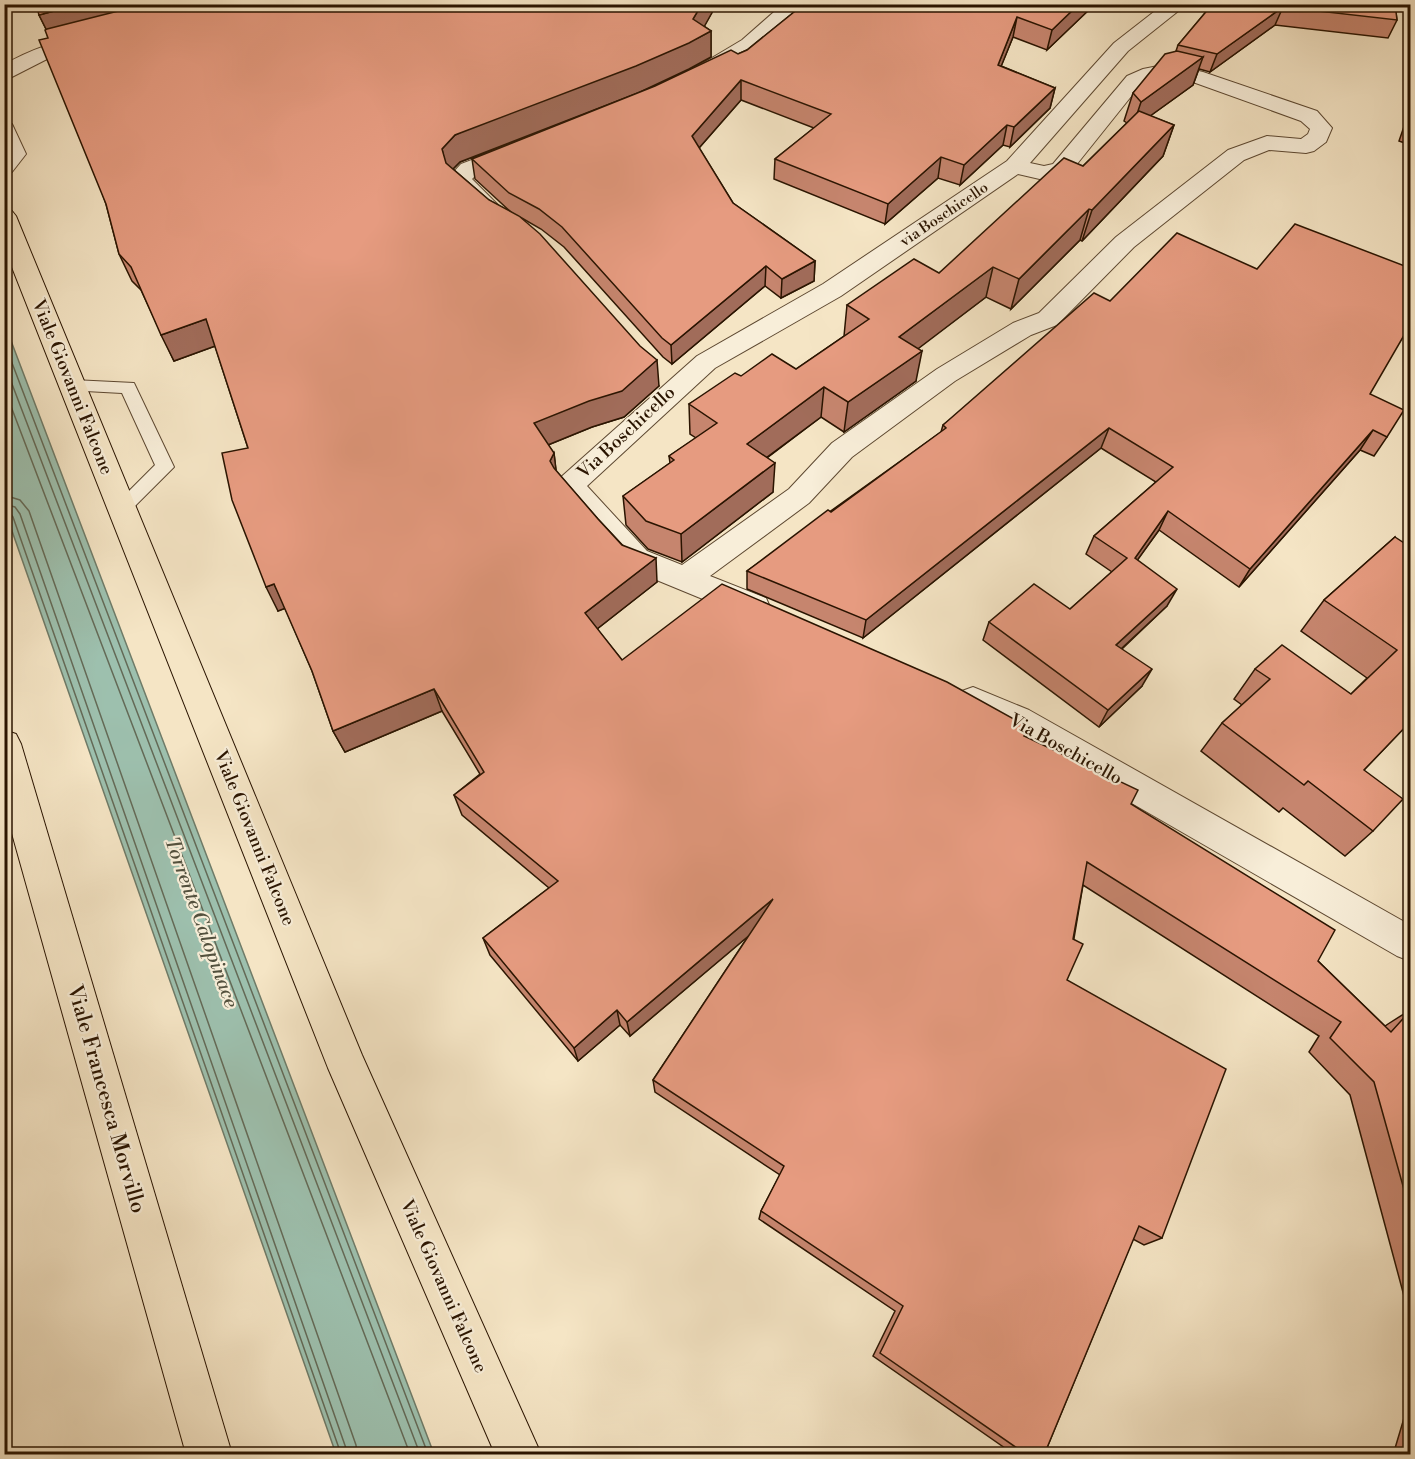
<svg xmlns="http://www.w3.org/2000/svg" width="1415" height="1459" font-family="'Libre Bodoni',serif">
	<style>
		.water { fill: #9dc0ae; stroke: #6f7b68; stroke-width: 1.5 }
		.lines { fill: none; stroke-linecap: round; stroke-linejoin: round }
		.shore { stroke: #646a57; stroke-width: 1.5 }
		.service-casing { stroke: #5d4831; stroke-width: 2 }
		.minor-casing { stroke: #5d4831; stroke-width: 2 }
		.tertiary-casing { stroke: #5d4831; stroke-width: 2 }
		.primary-casing { stroke: #2a1400; stroke-width: 2 }
		.service { fill: #f8eed9; fill-rule: evenodd }
		.minor { fill: #f8eed9; fill-rule: evenodd }
		.tertiary { fill: #f8eed9; fill-rule: evenodd }
		.primary { fill: #f5e5c5; fill-rule: evenodd }
		.wall { fill: #c6856e; stroke: #2a1400; stroke-width: 1.5; fill-rule: evenodd }
		.shaded-wall { fill: #a16c5a; stroke: #2a1400; stroke-width: 1.5 }
		.building { fill: #e69b80; stroke: #2a1400; stroke-width: 1.5 }
		.labels { text-anchor: middle; stroke-width: 4.5; stroke-linejoin: round; paint-order: stroke }
		.far-street-label { font-size: 15px; fill: #2a1400; stroke: #f8eed9 }
		.street-label { font-size: 18px; fill: #2a1400; stroke: #f8eed9 }
		.water-label { font-size: 20px; font-style: italic; fill: #52503d; stroke: #f8eed9 }
		.near-street-label { font-size: 21px; fill: #2a1400; stroke: #f8eed9 }
	</style>
	<rect width="100%" height="100%" fill="#f5e5c5"/>
	<filter id="stains"><feTurbulence type="fractalNoise" baseFrequency=".00333" numOctaves="4"/><feColorMatrix values="0 0 0 0 .2 0 0 0 0 .09 0 0 0 0 .02 0 0 0 .5 -.17"/></filter>
	<radialGradient id="worn" r=".72"><stop offset=".6" stop-color="#630" stop-opacity="0"/><stop offset="1" stop-color="#630" stop-opacity=".3"/></radialGradient>
	<path class="water" d="M5,325L434,1454H336L5,511Z"/>
	<g class="lines">
		<g class="shore">
			<path d="M4,342L428,1454"/>
			<path d="M4,363L420,1454"/>
			<path d="M4,388L410,1454"/>
			<path d="M4,495L20,500L29,511L356,1445L357,1454"/>
			<path d="M4,504L15,507L20,514L348,1454"/>
			<path d="M4,512L10,513L13,517L341,1454"/>
		</g>
		<defs>
			<path id="service" d="M73,380L134,383L174,467L129,512L122,514L115,512L113,507L155,465L122,393L67,390L65,386L67,382Z"/>
			<g id="minor">
				<path d="M783,4H804C788,27 716,86 690,79L686,75L690,71L742,40Z"/>
				<path d="M1164,4H1187L1128,51L1030,163L1044,166L1053,164L1127,76L1143,69L1168,64L1203,72L1317,111L1332,128L1326,142L1314,151L1306,153L1269,150L1244,160L1134,247L1057,325L1031,335L955,381L852,457L809,503L710,576L766,598L770,607L766,616L755,619L744,616L625,567L560,492L556,485L560,478L697,356L823,284L1007,161L1114,43ZM1168,76L1190,81L1301,121L1310,129L1308,134L1301,139L1267,136L1228,150L1116,237L1039,313L1013,323L937,369L832,443L789,489L682,565L647,551L587,486L715,368L841,296L1018,174L1044,180L1069,174L1141,84Z"/>
				<path d="M514,144L522,146L525,151L522,156L477,174L472,179L501,208L497,213C492,214 488,216 482,213C472,209 450,187 449,177L461,164Z"/>
				<path d="M973,687L1029,710L1410,925V961L1397,956L1005,730L962,711L957,701L962,691Z"/>
			</g>
			<g id="tertiary">
				<path d="M87,34L94,36L97,40L94,44L51,57L4,81V65C30,49 58,41 87,34Z"/>
				<path d="M4,123L12,124L26,154L12,172L4,174Z"/>
			</g>
			<g id="primary">
				<path d="M4,209L12,211L16,216L362,1055L541,1454H495L328,1068L4,247Z"/>
				<path d="M4,730L16,734L21,744L232,1454H186L4,805Z"/>
			</g>
		</defs>
		<use href="#service" class="service-casing"/>
		<use href="#minor" class="minor-casing"/>
		<use href="#tertiary" class="tertiary-casing"/>
		<use href="#primary" class="primary-casing"/>
		<use href="#service" class="service"/>
		<use href="#minor" class="minor"/>
		<use href="#tertiary" class="tertiary"/>
		<use href="#primary" class="primary"/>
	</g>
	<g class="wall">
		<path d="M804,4H1095L1047,50L1013,37L1001,66L1055,88L1050,108L1010,147L1003,145L960,185L938,178L885,224L774,179L775,159L814,128L741,100L699,148L733,203L815,261L814,281L781,298L765,286L672,364L663,357L564,247L541,229L520,217L659,386L624,417L592,427L548,445L554,453L556,471L598,519L657,582L597,629L622,660L1030,728L1026,737L1131,804L1318,961L1385,1026L1388,1024L1410,1010V1130L1407,1134L1410,1137V1300L1404,1296L1350,1095L1309,1052L1319,1036L1083,885L1067,980L1162,1238L1144,1245L1133,1239L1044,1455H1015L873,1356L895,1311L759,1219L761,1211L780,1175L655,1092L653,1080L749,935L630,1036L620,1025L578,1061L490,955L483,938L549,888L462,815L454,795L480,774L442,711L345,752L333,731L312,671L285,608L278,611L248,448L215,346L174,361L141,290L132,281L119,254L106,204L48,38L46,29L39,15L714,9L704,26L711,31V57L689,69L638,93L738,54L747,50ZM638,93L472,159L475,179L512,213L489,200L453,169L460,162Z"/>
		<path d="M1395,4L1397,20L1388,38L1275,25L1210,72L1199,69L1193,85L1150,116L1174,125L1163,156L1082,241L1080,240L1011,309L986,297L918,348L916,381L844,432L821,417L767,458L773,492L682,562L648,549L626,525L623,496L670,463L669,456L696,438L690,434L689,404L741,376L796,369L844,336L847,305L939,273L1083,166L1127,123L1124,121L1133,93L1176,51L1178,45L1210,7Z"/>
		<path d="M1410,109V145L1399,141Z"/>
		<path d="M1110,301L1370,394L1387,437L1374,456L1360,450L1239,587L1159,530L1137,560L1167,606L1122,649L1142,686L1099,727L983,640L989,622L1070,609L1112,572L1086,554L1094,536L1156,482L1101,448L863,638L747,589V571L941,432L943,425Z"/>
		<path d="M1395,537L1410,722L1364,770L1373,831L1345,856L1283,808L1279,812L1201,751L1222,723L1242,705L1234,699L1255,669L1351,694L1367,678L1301,631L1324,600Z"/>
		<path d="M1410,1398V1455H1393Z"/>
	</g>
	<g class="shaded-wall">
		<path d="M80,4H193L52,41L39,15Z"/>
		<path d="M702,4H726L714,9L698,38L711,31V57L689,69L638,93L460,162L447,175L442,149L455,135L693,19Z"/>
		<path d="M1079,4H1095L1047,50L1052,30Z"/>
		<path d="M1283,7L1275,25L1210,72L1217,54Z"/>
		<path d="M1017,17L1013,37L994,84L998,65Z"/>
		<path d="M1203,57L1193,85L1132,129L1141,102Z"/>
		<path d="M741,80V100L692,156V136Z"/>
		<path d="M1055,88L1050,108L1010,147L1014,127Z"/>
		<path d="M1007,125L1003,145L960,185L964,165Z"/>
		<path d="M1174,125L1163,156L1082,241L1092,210Z"/>
		<path d="M941,157L938,178L885,224L888,204Z"/>
		<path d="M1089,209L1080,240L1011,309L1019,279Z"/>
		<path d="M815,261L814,281L781,298L782,279Z"/>
		<path d="M766,266L765,286L672,364L671,345Z"/>
		<path d="M993,267L986,297L894,367L899,337Z"/>
		<path d="M206,319L218,345L174,361L161,335Z"/>
		<path d="M922,351L916,381L844,432L848,402Z"/>
		<path d="M657,360L659,386L624,417L592,427L538,449L534,423Z"/>
		<path d="M824,387L821,417L746,473L747,444Z"/>
		<path d="M1109,428L1101,448L863,638L866,620Z"/>
		<path d="M1373,430L1360,450L1239,587L1250,569Z"/>
		<path d="M554,453L557,478L550,461Z"/>
		<path d="M775,463L773,492L682,562L681,534Z"/>
		<path d="M1168,511L1159,530L1126,576L1135,558Z"/>
		<path d="M656,558L657,582L588,636L585,613Z"/>
		<path d="M274,584L286,608L278,611L266,587Z"/>
		<path d="M1177,589L1167,606L1107,662L1116,645Z"/>
		<path d="M1152,669L1142,686L1099,727L1108,710Z"/>
		<path d="M434,689L442,711L345,752L333,731Z"/>
		<path d="M773,899L771,917L630,1036L627,1022Z"/>
		<path d="M617,1010L620,1025L578,1061L574,1048Z"/>
	</g>
	<g class="building">
		<path d="M36,4H80L39,15Z"/>
		<path d="M146,4H702L693,19L711,31L689,43L636,66L455,135L442,149L446,163L489,200L519,216L540,234L640,346L657,360L622,391L589,401L534,423L554,453L550,461L554,468L598,519L622,545L656,558L585,613L622,660L722,584L947,682L1030,728L1024,736L1138,790L1131,804L1335,930L1318,961L1391,1032L1410,1011V1130L1407,1134L1410,1137V1211L1374,1082L1330,1038L1341,1022L1087,862L1073,939L1083,944L1067,980L1226,1069L1162,1238L1139,1226L1044,1455H1027L880,1353L903,1306L761,1211L784,1166L653,1080L773,899L627,1022L617,1010L574,1048L483,938L558,881L454,795L484,772L434,689L333,731L312,671L274,584L266,587L232,500L222,453L248,448L206,319L161,335L131,267L119,254L106,204L39,40L48,38L45,30L47,29Z"/>
		<path d="M804,4H1079L1052,30L1017,17L998,65L1055,88L1014,127L1007,125L964,165L941,157L888,204L775,159L831,114L741,80L692,136L733,203L815,261L782,279L766,266L671,345L662,338L562,227L539,209L509,193L472,159L655,86L731,50L738,54L747,50Z"/>
		<path d="M1213,4H1395L1397,20L1283,7L1217,54L1178,45L1210,7Z"/>
		<path d="M1177,51L1203,57L1141,102L1133,93L1165,54Z"/>
		<path d="M1139,111L1174,125L1092,210L1089,209L1019,279L993,267L899,337L922,351L848,402L824,387L747,444L775,463L681,534L646,521L623,496L674,460L669,456L717,423L689,404L735,373L741,376L772,354L796,369L869,319L847,305L914,259L939,273L1064,158L1083,166Z"/>
		<path d="M1295,224L1410,268V325L1370,394L1404,410L1387,437L1373,430L1250,569L1168,511L1135,558L1177,589L1116,645L1152,669L1108,710L989,622L1034,584L1070,609L1127,558L1094,536L1173,467L1109,428L866,620L747,571L828,510L831,512L946,428L943,425L1094,293L1110,301L1177,233L1257,269Z"/>
		<path d="M1395,537L1410,547V722L1364,770L1403,799L1373,831L1308,781L1304,785L1222,723L1270,679L1255,669L1282,645L1351,694L1397,650L1324,600Z"/>
	</g>
	<g class="labels">
		<g class="far-street-label">
			<text transform="translate(944 214) rotate(-34)" y="5">via Boschicello</text>
		</g>
		<g class="street-label">
			<text transform="translate(73 387) rotate(68)" y="6">Viale Giovanni Falcone</text>
			<text transform="translate(626 432) rotate(-43)" y="6">Via Boschicello</text>
			<text transform="translate(1066 749) rotate(29)" y="6">Via Boschicello</text>
			<text transform="translate(255 838) rotate(68)" y="6">Viale Giovanni Falcone</text>
			<text transform="translate(444 1286) rotate(66)" y="6">Viale Giovanni Falcone</text>
		</g>
		<g class="water-label">
			<text transform="translate(202 922) rotate(70)" y="7">Torrente Calopinace</text>
		</g>
		<g class="near-street-label">
			<text transform="translate(107 1099) rotate(74)" y="7">Viale Francesca Morvillo</text>
		</g>
	</g>
	<rect width="1415" height="1459" fill="none" stroke="#f5e5c5" stroke-width="24"/>
	<rect x="6" y="6" width="1403" height="1447" fill="none" stroke="#2a1400" stroke-width="3"/>
	<rect x="12" y="12" width="1391" height="1435" fill="none" stroke="#2a1400" stroke-width="1.5"/>
	<rect width="100%" height="100%" filter="url(#stains)"/>
	<rect width="100%" height="100%" fill="url(#worn)"/>
</svg>
